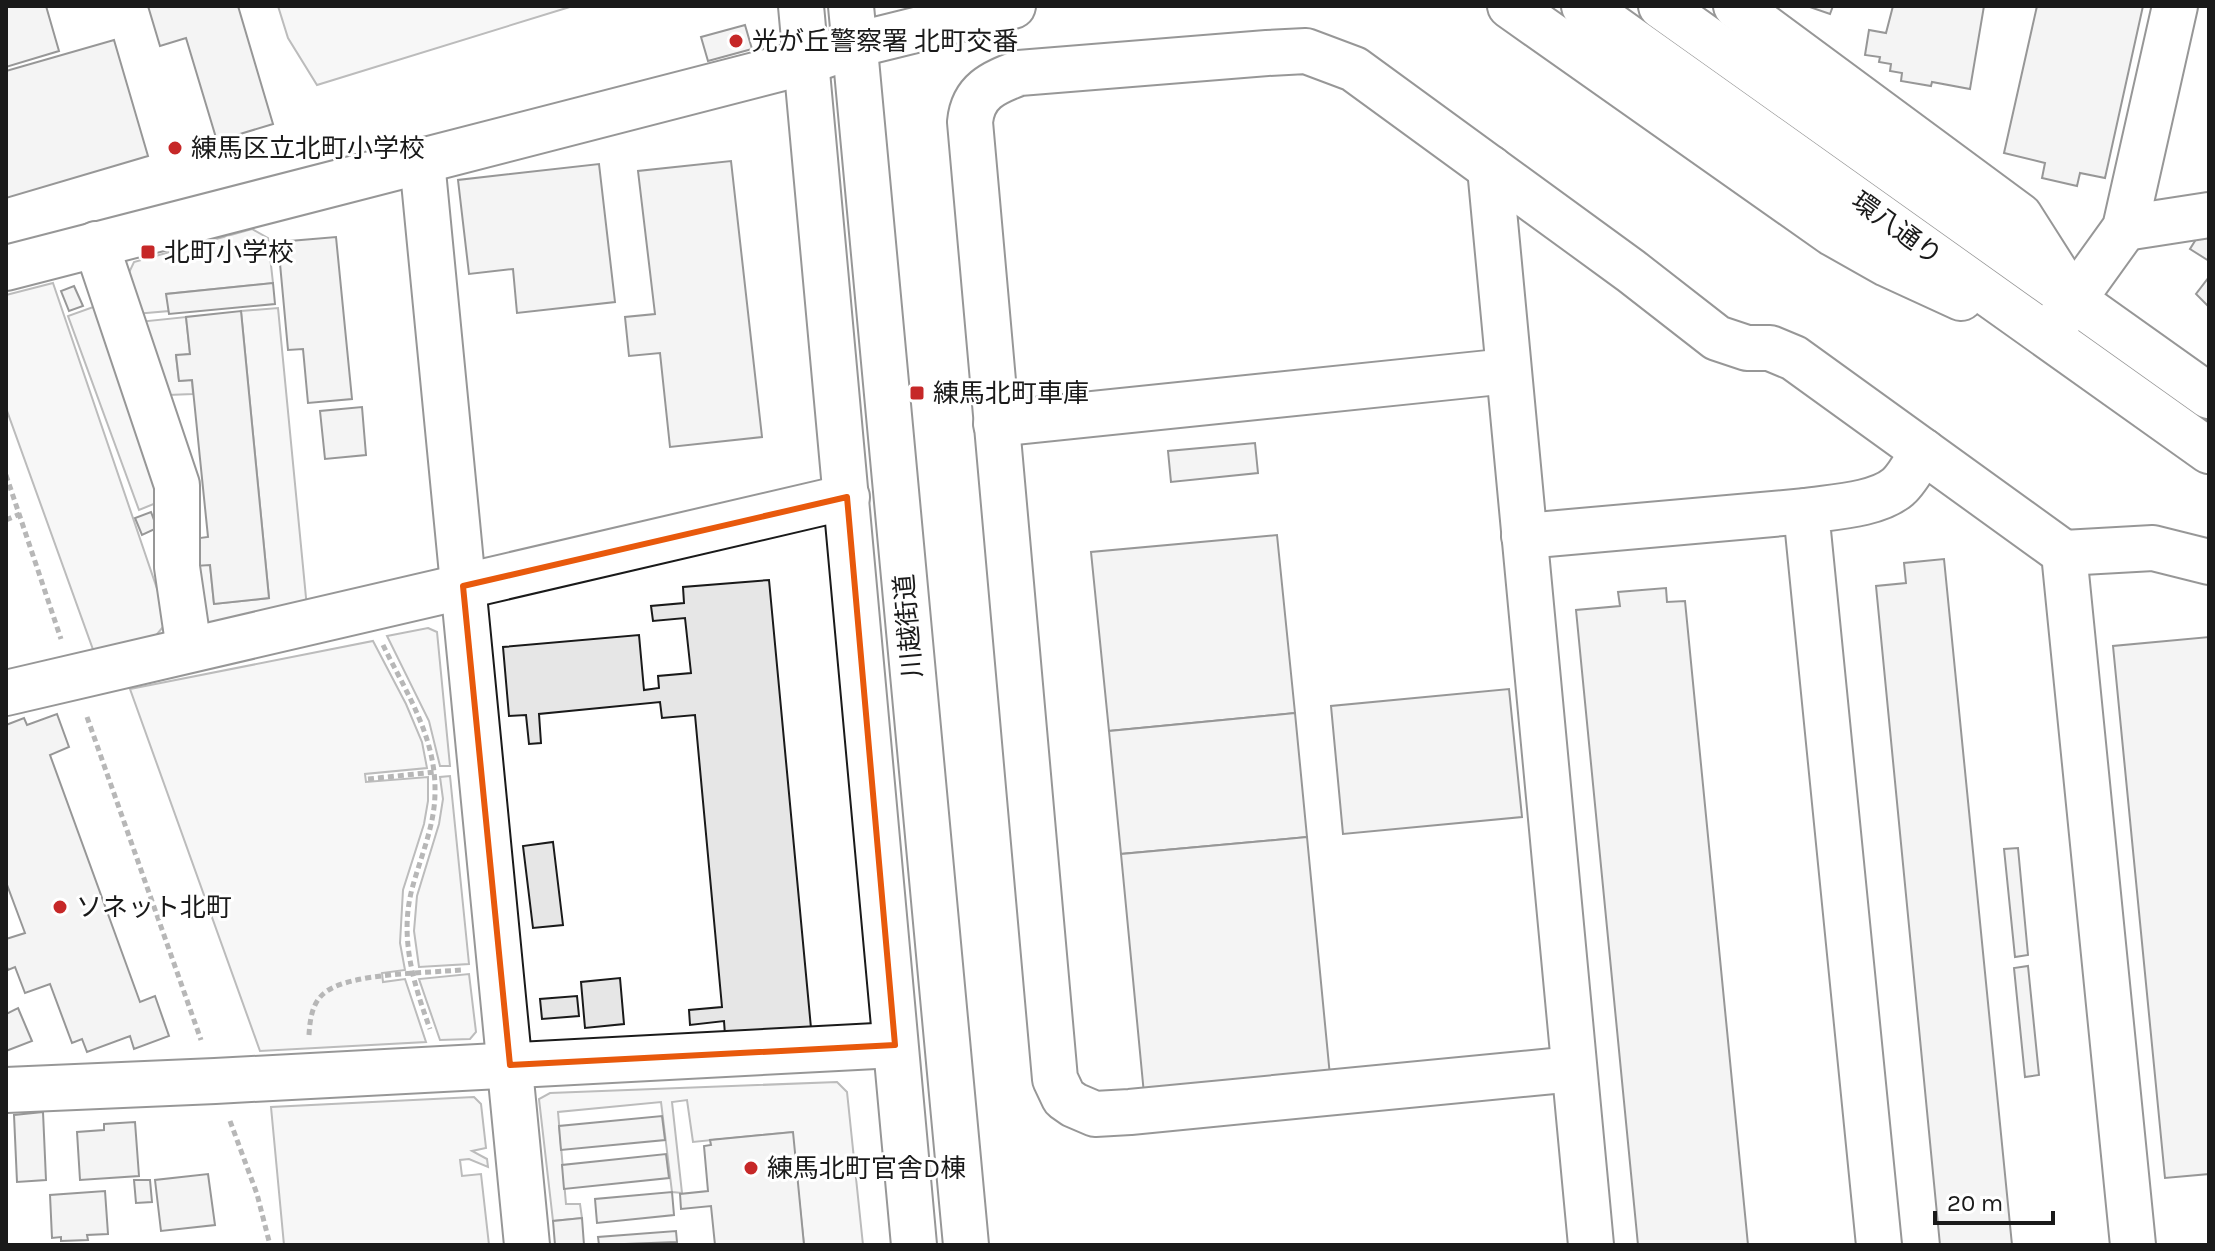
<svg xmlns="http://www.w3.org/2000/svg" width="2215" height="1251" font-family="Karla,'Noto Sans JP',sans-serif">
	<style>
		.built { fill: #ededed; stroke: #6a6a6a; stroke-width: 2 }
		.building { fill: #e6e6e6; stroke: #1a1a1a; stroke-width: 2 }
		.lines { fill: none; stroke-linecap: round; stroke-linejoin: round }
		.minor-casing { stroke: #1a1a1a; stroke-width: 48 }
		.major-casing { stroke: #1a1a1a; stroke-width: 48 }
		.highway-casing { stroke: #1a1a1a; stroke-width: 48 }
		.path { stroke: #5f5f5f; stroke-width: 5; stroke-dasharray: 6 4; stroke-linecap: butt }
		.minor { stroke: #fff; stroke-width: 44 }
		.major { stroke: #fff; stroke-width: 44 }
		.highway { stroke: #fff; stroke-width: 44 }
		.marked { fill: none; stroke: #e8590c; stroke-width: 6; stroke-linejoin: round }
		.poi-dot { fill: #c62828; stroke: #fff; stroke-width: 3 }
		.labels { text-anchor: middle; stroke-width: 6; stroke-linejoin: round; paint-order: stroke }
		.poi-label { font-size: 26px; fill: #1a1a1a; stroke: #fff; text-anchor: start }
		.street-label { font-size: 26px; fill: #1a1a1a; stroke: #fff }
	</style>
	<rect width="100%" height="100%" fill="#fff"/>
	<g class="built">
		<path d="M278,6H573L317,85L288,38Z"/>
		<path d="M252,229L268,238L273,283L167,294L169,311L135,314L124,283L134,262Z"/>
		<path d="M53,283L168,621L153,639L95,655L6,408V295Z"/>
		<path d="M96,306L166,499L139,510L68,316Z"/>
		<path d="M278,308L307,608L214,630L194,613L192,539L210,565L214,604L269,598L241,311Z"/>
		<path d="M186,317L190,354L176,356L179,381L192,380L193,394L168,395L138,322Z"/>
		<path d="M428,628L437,632L450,766H440L429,721L387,636Z"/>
		<path d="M373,641L406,704L422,742L427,768L365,774L366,782L428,777V801L424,824L403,890L400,943L405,970L382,973L383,982L405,979L426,1042L260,1051L130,689Z"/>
		<path d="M450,776L469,964L419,967L414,931L417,896L439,824L443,799L440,777Z"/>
		<path d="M469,974L476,1032L470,1039L440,1040L419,979Z"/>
		<path d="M837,1082L847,1092L863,1245H804L792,1132L693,1142L687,1100L672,1102L682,1193L672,1192L661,1102L558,1112L566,1204H580L582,1218L553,1221L539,1099L550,1093Z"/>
		<path d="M474,1097L481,1104L486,1148L472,1151L487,1159L488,1167L469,1159L460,1160L462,1176L481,1174L489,1245H284L271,1107Z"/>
	</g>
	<g class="building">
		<path d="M6,6H46L59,51L6,67Z"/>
		<path d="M148,6H238L273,124L217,141L186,38L160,46Z"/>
		<path d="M1807,6H1833L1830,14Z"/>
		<path d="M1893,6H1984L1970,89L1932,82L1931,86L1901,81L1902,73L1890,71L1891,64L1879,62L1880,57L1865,55L1869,30L1886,33Z"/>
		<path d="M2037,6H2143L2105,178L2080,173L2077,186L2042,178L2045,163L2004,153Z"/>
		<path d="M745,25L752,49L708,61L701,37Z"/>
		<path d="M114,40L148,156L6,198V71Z"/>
		<path d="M731,161L762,437L670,447L660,353L629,356L625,317L655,314L638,171Z"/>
		<path d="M599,164L615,302L517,313L513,269L469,274L458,180Z"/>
		<path d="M2203,228L2209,232V261L2190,249Z"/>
		<path d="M336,237L352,399L308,403L303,349L288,350L278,242Z"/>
		<path d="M2209,277V307L2196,294Z"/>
		<path d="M273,283L275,304L169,314L166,294Z"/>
		<path d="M74,286L83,306L69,311L61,291Z"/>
		<path d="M241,311L269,598L214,604L210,565L195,566L192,539L208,537L192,380L179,381L176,355L190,354L186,317Z"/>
		<path d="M362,407L366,455L325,459L320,411Z"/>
		<path d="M1255,443L1258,473L1171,482L1168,451Z"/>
		<path d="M151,512L157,528L142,535L135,518Z"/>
		<path d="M1277,535L1295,713L1109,731L1091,552Z"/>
		<path d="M1944,559L2012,1245H1940L1876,586L1906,583L1904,563Z"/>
		<path d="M769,580L811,1028L725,1035L724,1021L690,1025L689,1010L722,1007L695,715L662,718L660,702L539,714L541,743L529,744L526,715L509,716L503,647L639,635L644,690L659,688L658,676L691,673L685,618L653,621L651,606L684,603L683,587Z"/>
		<path d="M1666,588L1667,602L1685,601L1748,1245H1638L1576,610L1620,606L1618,592Z"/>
		<path d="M2209,637V1174L2165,1178L2113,646Z"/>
		<path d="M1509,689L1522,817L1343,834L1331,706Z"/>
		<path d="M1295,713L1307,837L1121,854L1109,731Z"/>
		<path d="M57,714L69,747L50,755L140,1002L155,996L169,1036L134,1049L130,1036L87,1052L82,1039L72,1043L50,984L25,993L15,967L8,970L6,964V939L25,933L6,882V725L24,718L27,725Z"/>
		<path d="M1307,837L1330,1076L1144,1094L1121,854Z"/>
		<path d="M553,842L563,925L533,928L523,846Z"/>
		<path d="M2018,848L2028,955L2015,957L2004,849Z"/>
		<path d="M2028,966L2039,1075L2025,1077L2014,968Z"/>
		<path d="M620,978L624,1024L585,1028L581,982Z"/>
		<path d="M577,996L579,1016L542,1019L540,999Z"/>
		<path d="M18,1008L32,1041L6,1051V1014Z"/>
		<path d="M43,1112L46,1180L17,1182L14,1115Z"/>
		<path d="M662,1116L665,1140L561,1150L559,1126Z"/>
		<path d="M135,1122L139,1176L80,1180L77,1132L104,1130V1124Z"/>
		<path d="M793,1132L804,1245H715L711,1206L681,1209L680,1194L708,1191L704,1146L711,1145L710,1140Z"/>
		<path d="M666,1154L669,1178L564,1189L562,1165Z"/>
		<path d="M208,1174L215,1225L161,1231L155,1180Z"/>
		<path d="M134,1180H150L152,1202L136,1203Z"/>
		<path d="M105,1191L108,1234L87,1235L88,1240L61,1241V1237L52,1238L50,1195Z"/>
		<path d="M672,1192L674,1215L597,1223L595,1199Z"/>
		<path d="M582,1218L584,1245H555L553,1221Z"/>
		<path d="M676,1231L677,1242L599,1245L598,1237Z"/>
	</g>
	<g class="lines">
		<defs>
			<g id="minor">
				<path d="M422,161L527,1245"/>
				<path d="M1490,168L1591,1245"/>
				<path d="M2125,228L2209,215"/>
				<path d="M96,244L177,485V567L189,649"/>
				<path d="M6,268L806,62L855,45L1013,6"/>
				<path d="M2051,331L2125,228L2175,6"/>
				<path d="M996,424L1508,371"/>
				<path d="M1524,536L1806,511"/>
				<path d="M2064,553L2153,548L2209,562"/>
				<path d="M6,693L847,497"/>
				<path d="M1574,1069L1130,1112L1095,1114L1074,1105L1064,1098L1055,1079L970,122C973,91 993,83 1019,73L1267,53L1306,51L1354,69L1631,271L1717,338L1747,348H1770L1794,358L2064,553L2133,1245"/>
				<path d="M6,1090L215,1081L895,1045"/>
				<path d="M1879,1245L1806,511C1832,507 1877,505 1898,487C1908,478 1916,462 1923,451"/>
			</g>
			<g id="major">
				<path d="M1510,6L1832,233L1887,264L1961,298"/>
				<path d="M1584,6L2209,451"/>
				<path d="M1661,6L2209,396"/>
				<path d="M1736,6L2020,216L2060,279"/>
			</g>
			<g id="highway">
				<path d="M801,6L914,1245"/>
				<path d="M851,6L966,1245"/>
			</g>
		</defs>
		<use href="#minor" class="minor-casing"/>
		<use href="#major" class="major-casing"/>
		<use href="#highway" class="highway-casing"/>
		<g class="path">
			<path d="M6,475L61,639"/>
			<path d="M6,520L20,514"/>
			<path d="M383,645C406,692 436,737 435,792C435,827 419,860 411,893C400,940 414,985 430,1029"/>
			<path d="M87,717L201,1040"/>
			<path d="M368,779L435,772"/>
			<path d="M309,1035C310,1019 312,1001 327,991C353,973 427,973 461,970"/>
			<path d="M230,1121L257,1194L270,1245"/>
		</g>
		<use href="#minor" class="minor"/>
		<use href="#major" class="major"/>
		<use href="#highway" class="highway"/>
	</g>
	<path d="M0 0H2215V1251H0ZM847,497L895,1045L510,1065L463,586Z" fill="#fff" fill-opacity=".55" fill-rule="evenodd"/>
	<path class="marked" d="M847,497L895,1045L510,1065L463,586Z"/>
	<g class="poi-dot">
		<circle cx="736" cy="41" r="8"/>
		<circle cx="175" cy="148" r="8"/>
		<rect x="140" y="244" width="16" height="16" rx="4"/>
		<rect x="909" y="385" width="16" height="16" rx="4"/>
		<circle cx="60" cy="907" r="8"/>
		<circle cx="751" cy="1168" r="8"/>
	</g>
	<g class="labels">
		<g class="poi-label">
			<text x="752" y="50">光が丘警察署 北町交番</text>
			<text x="191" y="157">練馬区立北町小学校</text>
			<text x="164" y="261">北町小学校</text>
			<text x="933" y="402">練馬北町車庫</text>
			<text x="76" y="916">ソネット北町</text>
			<text x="767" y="1177">練馬北町官舎D棟</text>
		</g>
		<g class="street-label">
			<text transform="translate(1897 228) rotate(36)" y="9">環八通り</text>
			<text transform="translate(908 626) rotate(-95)" y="9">川越街道</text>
		</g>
	</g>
	<rect width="2215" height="1251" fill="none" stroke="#1a1a1a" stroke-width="16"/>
	<path d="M1935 1211v12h118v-12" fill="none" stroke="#1a1a1a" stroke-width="4"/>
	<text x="1947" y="1211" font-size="24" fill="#1a1a1a" stroke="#ffffff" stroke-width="6" paint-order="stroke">20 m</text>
</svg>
